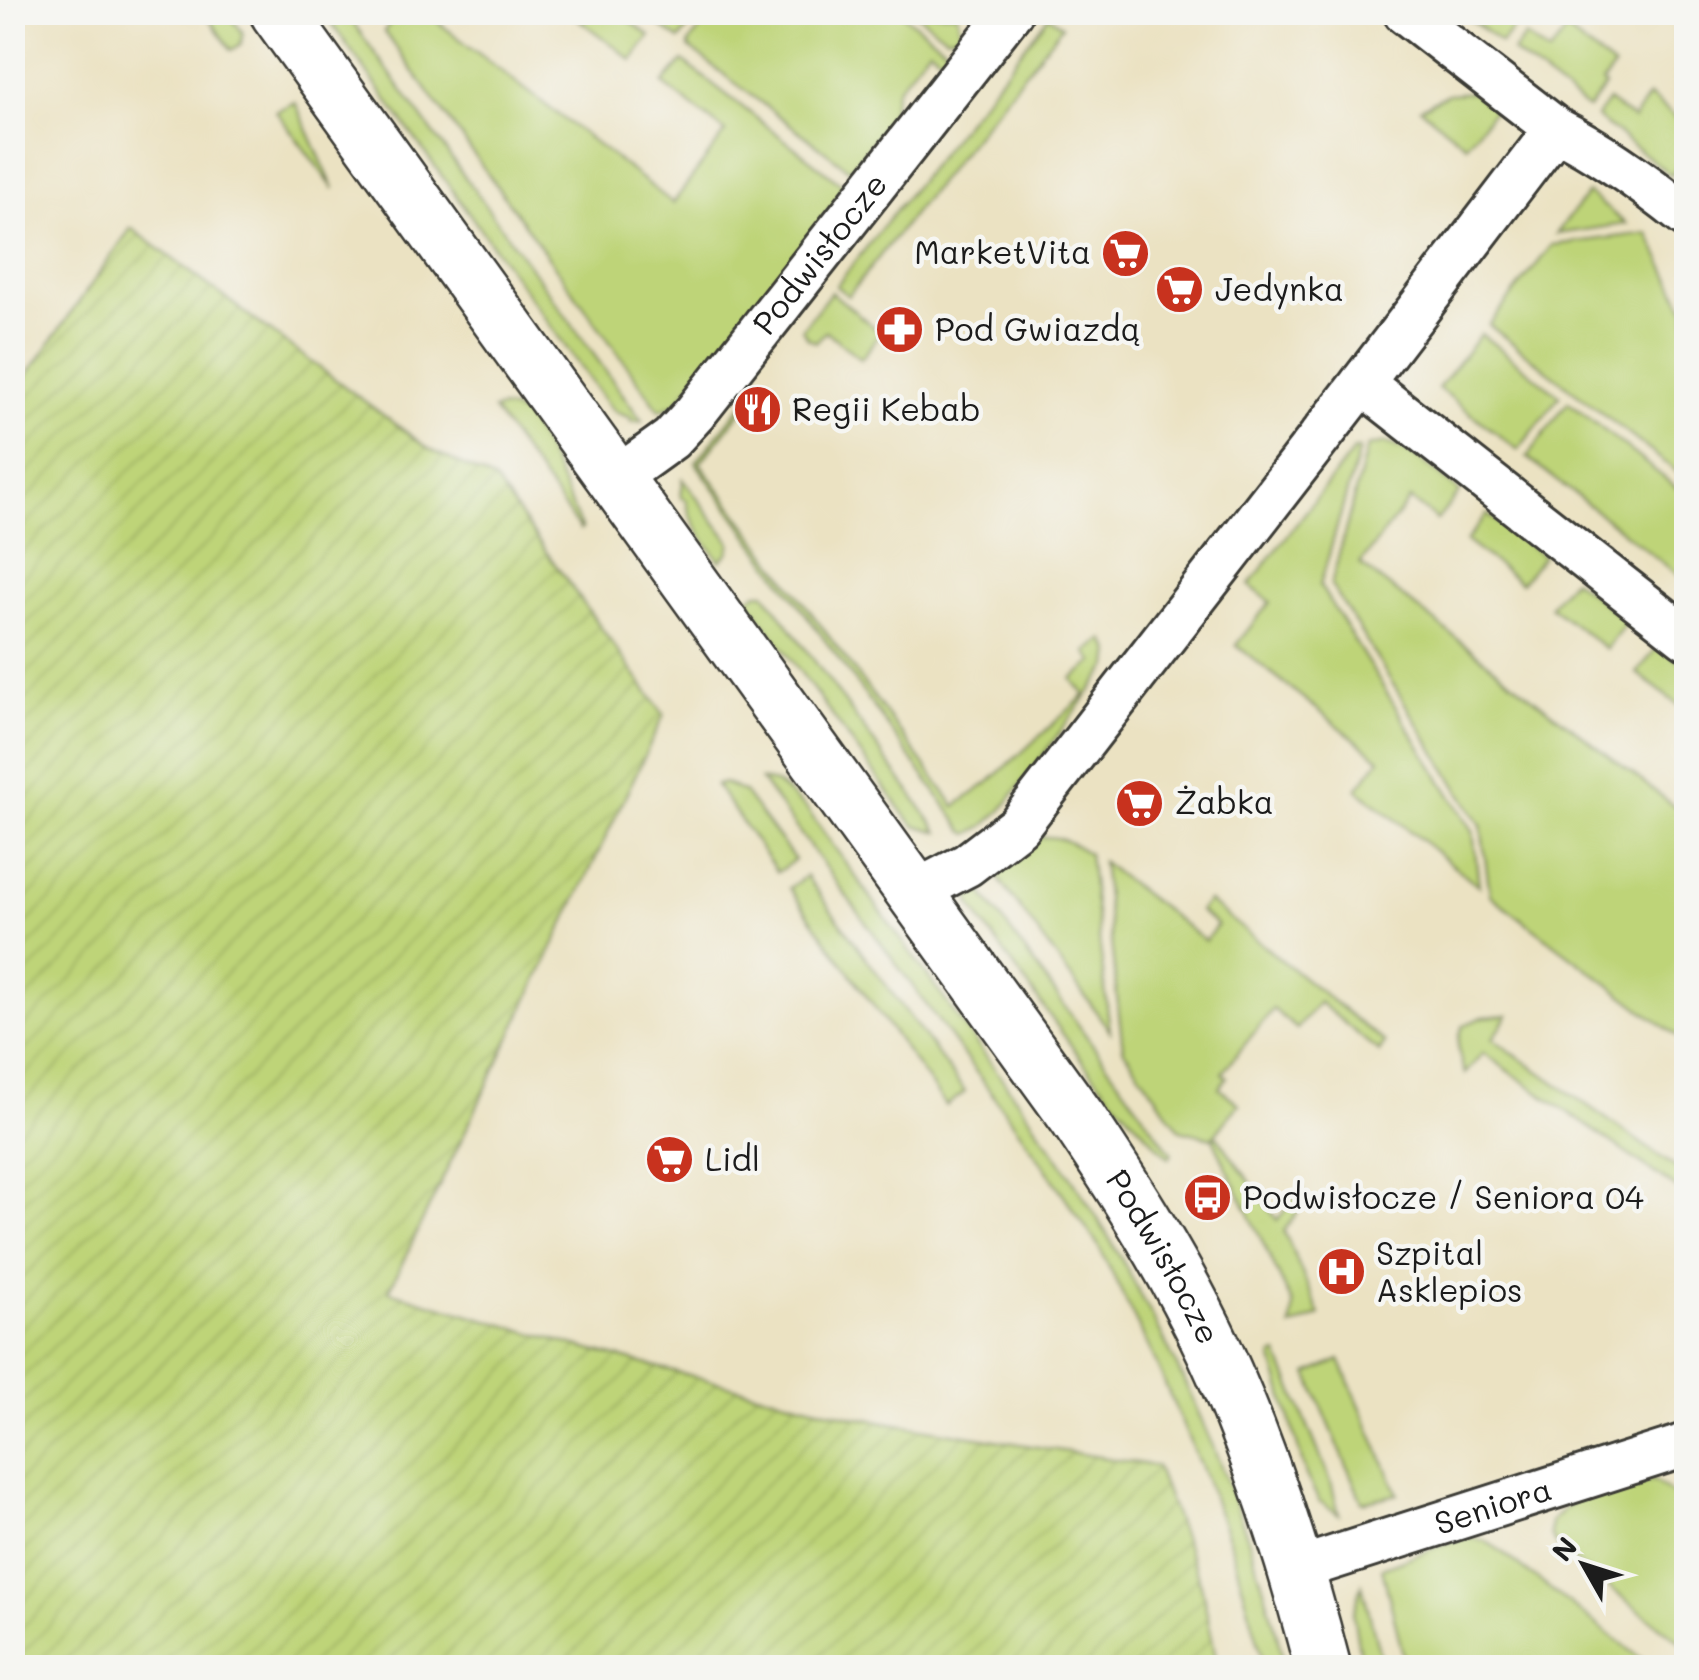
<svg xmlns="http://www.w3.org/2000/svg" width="1699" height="1680" font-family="Mali,sans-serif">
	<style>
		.grass { fill: #bed478; stroke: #6d784a; stroke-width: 2.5 }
		.garden { fill: url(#garden-furrows); stroke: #6d784a; stroke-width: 2.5 }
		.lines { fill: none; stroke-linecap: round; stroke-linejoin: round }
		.street-casing { stroke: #3b3a35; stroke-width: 48 }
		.secondary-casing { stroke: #3b3a35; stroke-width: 60 }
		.street { stroke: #fff; stroke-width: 42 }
		.secondary { stroke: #fff; stroke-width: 55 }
		.labels { text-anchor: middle; stroke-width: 9; stroke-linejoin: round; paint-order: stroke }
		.poi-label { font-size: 32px; fill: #1c1c1c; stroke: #f6f6f2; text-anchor: start }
		.street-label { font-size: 32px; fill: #1c1c1c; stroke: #f6f6f2 }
	</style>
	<defs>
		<pattern id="garden-furrows" width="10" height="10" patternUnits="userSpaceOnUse" patternTransform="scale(2.5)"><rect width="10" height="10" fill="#bed478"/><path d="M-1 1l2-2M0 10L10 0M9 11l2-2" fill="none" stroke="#a3b567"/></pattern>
	</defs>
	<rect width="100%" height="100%" fill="#f6f6f2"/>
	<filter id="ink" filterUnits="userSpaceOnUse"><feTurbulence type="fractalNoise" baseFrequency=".01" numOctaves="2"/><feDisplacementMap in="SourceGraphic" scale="20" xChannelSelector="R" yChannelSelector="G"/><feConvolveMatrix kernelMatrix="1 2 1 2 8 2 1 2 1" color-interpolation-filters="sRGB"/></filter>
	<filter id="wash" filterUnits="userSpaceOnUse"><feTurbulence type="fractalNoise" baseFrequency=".0048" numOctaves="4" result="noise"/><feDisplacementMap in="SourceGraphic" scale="40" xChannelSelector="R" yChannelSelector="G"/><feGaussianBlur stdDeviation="2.25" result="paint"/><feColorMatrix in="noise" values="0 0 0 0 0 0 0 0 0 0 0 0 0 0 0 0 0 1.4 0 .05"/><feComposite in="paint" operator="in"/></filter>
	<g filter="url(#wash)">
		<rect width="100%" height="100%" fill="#ebe2c2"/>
		<g class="grass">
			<path d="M900,12L952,53L946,61L929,48L896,90L889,122L850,170L689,48V43L714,13Z"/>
			<path d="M204,13H228L243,33L241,44L232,50Z"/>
			<path d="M324,13H346L642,421L631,422V418L615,412L607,404Z"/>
			<path d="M398,13H431L430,16L673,203L726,132L663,84L683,61L843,185L845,191L676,404L660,411L384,31Z"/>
			<path d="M570,13H619L650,36L632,60Z"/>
			<path d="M643,13H701L679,40Z"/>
			<path d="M915,13H957L961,34L946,37Z"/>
			<path d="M1461,13H1518L1515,17L1519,20L1501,43Z"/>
			<path d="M1049,16L1062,26L848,296L836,286Z"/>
			<path d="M1567,31L1614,68L1602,83L1605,86L1588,109L1513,52L1525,36L1549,54Z"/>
			<path d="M1474,92L1494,110L1466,145L1420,108L1448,94Z"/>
			<path d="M1649,96L1686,125V155L1671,175L1596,117L1608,101L1633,119Z"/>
			<path d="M295,102L334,189L276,111Z"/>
			<path d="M1588,193L1626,224L1556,234Z"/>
			<path d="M1648,233L1686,311V479L1489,325L1552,245Z"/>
			<path d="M831,292L881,333L861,359L826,331L816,342L807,338L802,329Z"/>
			<path d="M1481,334L1560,396L1518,450L1438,388Z"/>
			<path d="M763,381L772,384L775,392L772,395L761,387L700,463L955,806L988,783L1085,695L1072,679L1094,662L1087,652L1104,639L1111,651L1109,666L1002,810L984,826L969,834L964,831L698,466L696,462L701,456L759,383Z"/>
			<path d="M1568,402L1686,495V581L1527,457Z"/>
			<path d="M501,408C508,409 518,410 523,415C539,428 571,506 582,529L580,530L493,410Z"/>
			<path d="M1385,443C1414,449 1437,474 1460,492L1437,520L1410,499L1360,564L1686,815V1043L1490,895L1481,825L1331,585L1367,447Z"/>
			<path d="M1354,450H1359L1320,586L1473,831L1479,886L1357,789L1380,759L1236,645L1270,602L1249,585Z"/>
			<path d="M683,479L731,543L728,553L720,561C705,542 691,524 686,499L681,498Z"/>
			<path d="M1487,514L1543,556L1521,583L1466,541Z"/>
			<path d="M1572,579L1627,621L1606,649L1550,606Z"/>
			<path d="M758,593H765L939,832L914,825L905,815L747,599Z"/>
			<path d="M1659,645L1686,667V711L1637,673Z"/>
			<path d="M761,780L776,783L806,808C864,888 921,968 979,1047C1025,1110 1072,1174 1111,1241C1188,1375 1250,1518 1285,1667H1265L1231,1545L1205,1477L1153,1356L1098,1245L1026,1140Z"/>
			<path d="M724,783L744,792L795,860L777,872L716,785Z"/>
			<path d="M1044,837C1062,836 1075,845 1089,854L1110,1031L993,871L1031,840Z"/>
			<path d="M1102,862L1205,941L1217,925L1199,911L1208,901L1385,1043L1379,1052L1319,1002L1297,1029L1273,1009L1222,1073L1227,1077L1219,1088L1239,1104L1212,1138L1180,1130L1123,1049Z"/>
			<path d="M806,876L965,1092L946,1106L789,888Z"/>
			<path d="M979,888L1172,1154L1169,1158L1109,1094L1083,1062L980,919L970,903V896Z"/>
			<path d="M1508,1015L1493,1039L1686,1175V1195L1483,1053L1465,1074C1459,1057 1454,1041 1464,1025L1483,1017Z"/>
			<path d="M1217,1136L1277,1220L1302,1189L1308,1198L1284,1231L1320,1315L1291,1327L1293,1305L1213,1139Z"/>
			<path d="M1278,1354L1331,1482L1339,1514L1319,1501L1306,1475L1272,1356Z"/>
			<path d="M1340,1360L1398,1494L1362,1502L1308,1374Z"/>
			<path d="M1653,1480L1686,1505V1646L1558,1548L1550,1535L1551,1522L1574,1500Z"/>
			<path d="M1473,1538L1485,1541L1498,1549L1652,1667H1406L1382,1568L1457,1539Z"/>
			<path d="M1362,1585L1383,1667H1362L1353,1614Z"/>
		</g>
		<path class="garden" d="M131,228L429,449L495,481L664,715L389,1291L590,1350L854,1417L1156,1466L1201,1584L1218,1667H13V369L26,377Z"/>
	</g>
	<g filter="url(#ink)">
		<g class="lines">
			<defs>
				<g id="street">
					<path d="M1405,12L1556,129C1602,152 1646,184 1686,216"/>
					<path d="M1362,383L1686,637"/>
					<path id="s1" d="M614,480L671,439L695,413L1011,12"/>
					<path d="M913,893L967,865L1018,826L1362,383L1556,129"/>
					<path id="s2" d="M1298,1569L1686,1445"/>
				</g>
				<g id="secondary">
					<path id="s3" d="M278,12L1078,1119C1128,1193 1176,1269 1214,1350C1261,1452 1295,1559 1323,1668"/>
				</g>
			</defs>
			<use href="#street" class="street-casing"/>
			<use href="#secondary" class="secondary-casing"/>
			<use href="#street" class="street"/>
			<use href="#secondary" class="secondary"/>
		</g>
	</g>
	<defs>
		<symbol id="supermarket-disc" viewBox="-11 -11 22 22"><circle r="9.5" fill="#c8321e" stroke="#f6f6f2"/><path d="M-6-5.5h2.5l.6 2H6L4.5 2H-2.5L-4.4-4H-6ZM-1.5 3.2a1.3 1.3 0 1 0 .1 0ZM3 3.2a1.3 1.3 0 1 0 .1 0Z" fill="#fff"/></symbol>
		<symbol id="pharmacy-disc" viewBox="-11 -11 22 22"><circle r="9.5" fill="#c8321e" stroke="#f6f6f2"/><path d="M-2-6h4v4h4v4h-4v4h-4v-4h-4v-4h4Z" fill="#fff"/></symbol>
		<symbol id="restaurant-disc" viewBox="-11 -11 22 22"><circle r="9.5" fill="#c8321e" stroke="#f6f6f2"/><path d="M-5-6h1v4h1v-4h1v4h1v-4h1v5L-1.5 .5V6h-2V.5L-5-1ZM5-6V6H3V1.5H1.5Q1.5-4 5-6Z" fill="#fff"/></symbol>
		<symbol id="bus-disc" viewBox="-11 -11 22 22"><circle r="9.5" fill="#c8321e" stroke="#f6f6f2"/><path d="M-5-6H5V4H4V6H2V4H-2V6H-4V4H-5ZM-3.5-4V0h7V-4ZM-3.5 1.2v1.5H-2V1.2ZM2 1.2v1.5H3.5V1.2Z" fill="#fff"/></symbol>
		<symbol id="hospital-disc" viewBox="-11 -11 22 22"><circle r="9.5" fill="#c8321e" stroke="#f6f6f2"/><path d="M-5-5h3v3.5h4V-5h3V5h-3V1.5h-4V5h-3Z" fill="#fff"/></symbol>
	</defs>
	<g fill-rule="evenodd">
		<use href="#supermarket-disc" x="1098" y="226" width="55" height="55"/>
		<use href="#supermarket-disc" x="1152" y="262" width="55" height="55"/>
		<use href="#pharmacy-disc" x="872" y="302" width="55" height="55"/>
		<use href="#restaurant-disc" x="730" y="382" width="55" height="55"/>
		<use href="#supermarket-disc" x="1112" y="776" width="55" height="55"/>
		<use href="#supermarket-disc" x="642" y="1132" width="55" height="55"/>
		<use href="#bus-disc" x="1180" y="1170" width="55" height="55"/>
		<use href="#hospital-disc" x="1314" y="1244" width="55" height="55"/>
	</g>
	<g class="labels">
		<g class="poi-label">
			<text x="1091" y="264" text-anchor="end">MarketVita</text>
			<text x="1215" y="301">Jedynka</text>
			<text x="935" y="341">Pod Gwiazdą</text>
			<text x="792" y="421">Regii Kebab</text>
			<text x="1175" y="814">Żabka</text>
			<text x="705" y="1171">Lidl</text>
			<text x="1243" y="1209">Podwisłocze / Seniora 04</text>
			<text x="1376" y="1265">Szpital<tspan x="1376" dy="37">Asklepios</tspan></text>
		</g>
		<g class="street-label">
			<text dy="11" stroke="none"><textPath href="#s1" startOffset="308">Podwisłocze</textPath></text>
			<text dy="11" stroke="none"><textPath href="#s3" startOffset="1528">Podwisłocze</textPath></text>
			<text dy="11" stroke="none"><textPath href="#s2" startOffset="205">Seniora</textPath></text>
		</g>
	</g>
	<rect width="1699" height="1680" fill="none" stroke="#f6f6f2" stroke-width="50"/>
	<g transform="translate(1584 1565) rotate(309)" stroke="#f6f6f2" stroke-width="8" paint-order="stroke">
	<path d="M0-8L18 38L0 25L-18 38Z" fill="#1c1c1c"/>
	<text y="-15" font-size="28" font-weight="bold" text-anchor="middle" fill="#1c1c1c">N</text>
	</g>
</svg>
